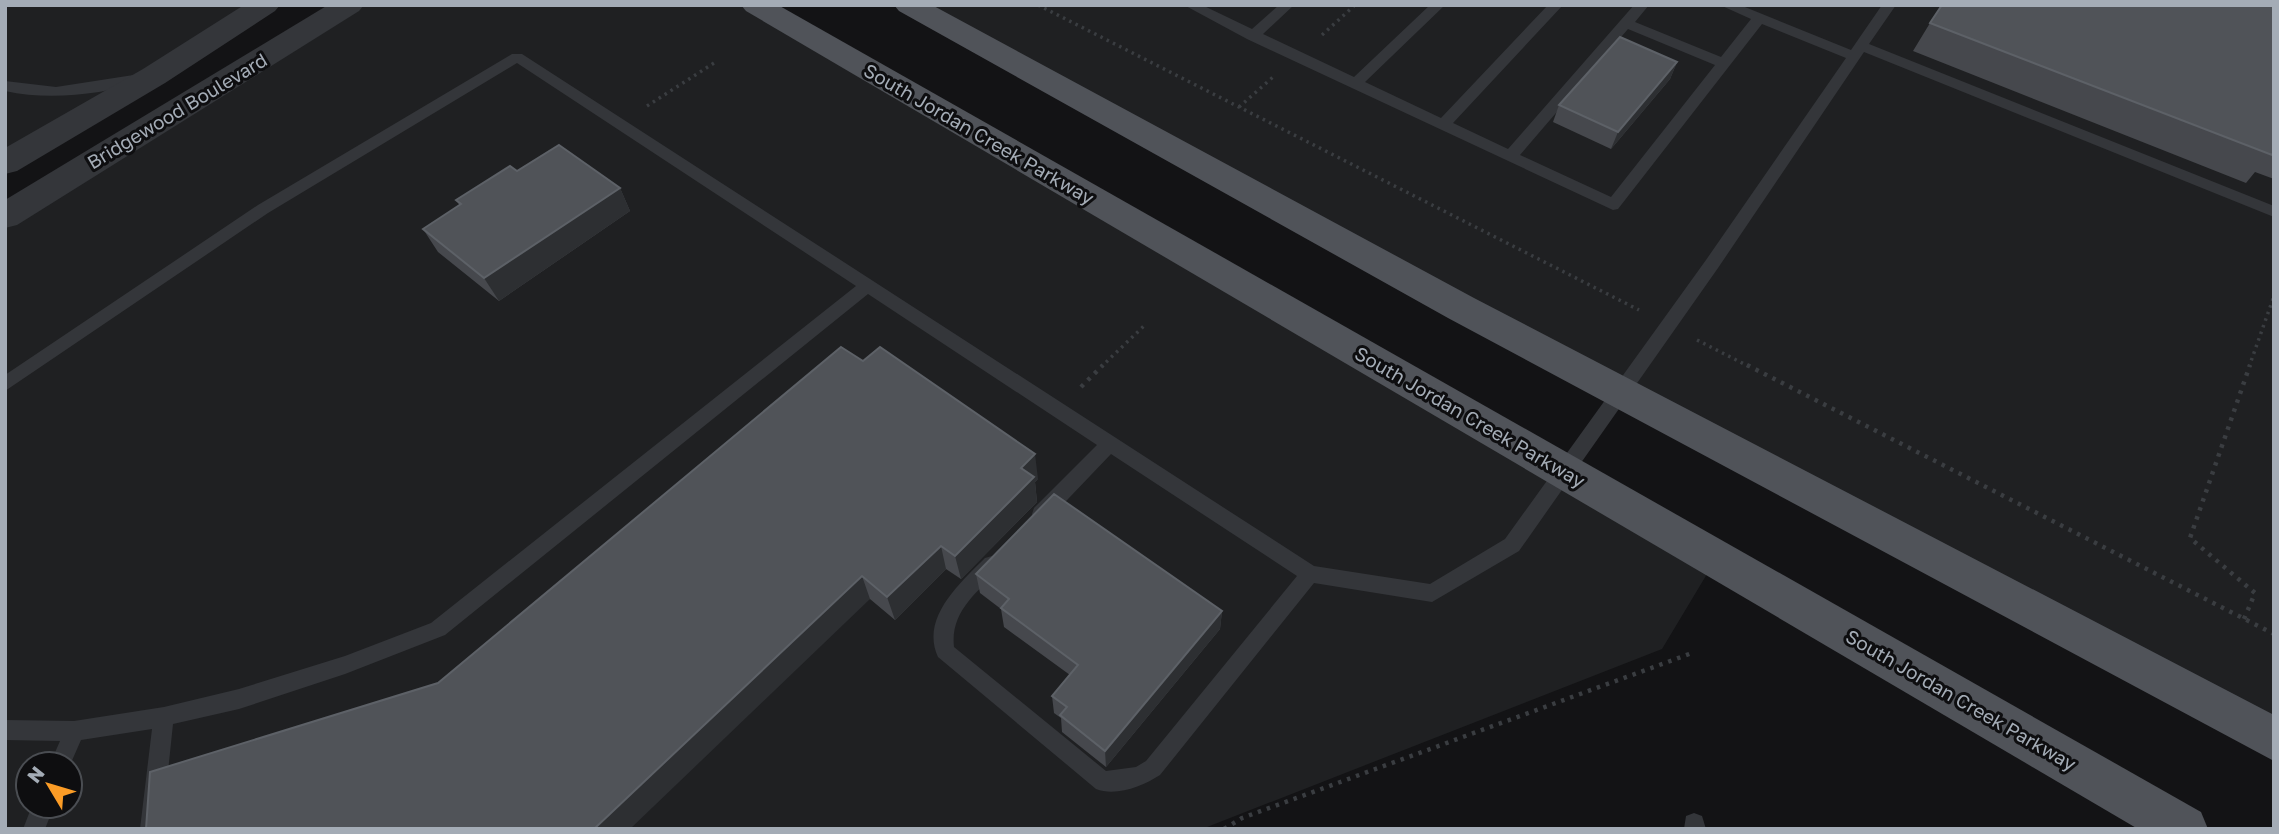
<svg xmlns="http://www.w3.org/2000/svg" width="2279" height="834" font-family="'Golos Text',sans-serif">
	<style>
		.built { fill: #1f2022; fill-rule: evenodd }
		.lines { fill: none; stroke-linecap: round; stroke-linejoin: round }
		.path-far1 { stroke: #3a3d41; stroke-width: 3.5; stroke-dasharray: 2.5 4.5; stroke-linecap: butt }
		.path { stroke: #3a3d41; stroke-width: 4.5; stroke-dasharray: 3.5 6; stroke-linecap: butt }
		.service { fill: #34363a; fill-rule: evenodd }
		.tertiary { fill: #34363a; fill-rule: evenodd }
		.primary { fill: #505359; fill-rule: evenodd }
		.wall { fill: #46484d }
		.shaded-wall { fill: #2d2f32 }
		.building { fill: #505358; stroke: #5d6167; stroke-width: 2 }
		.labels { text-anchor: middle; stroke-width: 6; stroke-linejoin: round; paint-order: stroke }
		.street-label { font-size: 19px; fill: #a4acb6; stroke: #0e0e10 }
	</style>
	<rect width="100%" height="100%" fill="#131315"/>
	<g class="built">
		<path d="M5,5H265L5,163Z"/>
		<path d="M349,5H756L1716,559L1662,649L1202,829H5V216ZM28,764H70V806H28Z"/>
		<path d="M912,5H2274V739Z"/>
	</g>
	<g class="lines">
		<g class="path-far1">
			<path d="M1038,5L1639,310"/>
			<path d="M1322,35L1355,5"/>
			<path d="M647,106L714,63"/>
			<path d="M1239,107L1273,77"/>
			<path d="M1697,340L1750,367"/>
			<path d="M1101,367L1146,324"/>
			<path d="M2249,367L2274,296"/>
		</g>
		<g class="path">
			<path d="M1747,365L2274,634"/>
			<path d="M1081,387L1103,365"/>
			<path d="M2244,619L2255,593L2190,538L2250,365"/>
			<path d="M1224,829L1242,818L1692,653"/>
		</g>
		<g class="service">
			<path d="M1184,5H1202L1252,29L1279,5H1294L1263,34L1354,77L1430,5H1445L1365,82L1441,118L1548,5H1563L1453,123L1508,149L1634,5H1649L1635,22L1721,57L1751,19L1720,5H1740L1851,50L1882,5H1896L1869,44L2274,206V217L1864,52L1718,268L1519,551L1432,602L1314,583L1160,775C1143,786 1116,797 1096,789L938,657C920,618 960,583 985,558L992,556L999,558L1001,564L999,570C977,592 950,612 954,647L1106,771L1136,767L1146,761L1297,576L1111,454L1048,520L1041,522L1034,520L1032,514L1034,508L1097,445L868,294L445,635L345,674L239,709L173,724L162,829H140L152,729L81,740L70,765L50,764L60,741L5,740V720L74,721L164,707L239,689L345,656L431,623L856,286L517,63L268,213L5,391V375L258,205L512,54H522L1314,566L1430,584L1505,539L1706,260L1846,58L1762,24L1618,209L1613,210L1247,39ZM1628,29L1715,65L1611,197L1520,155Z"/>
			<path d="M140,74L145,76V82C100,94 51,101 5,91V81L56,87Z"/>
			<path d="M32,806H54L45,829H23Z"/>
			<path d="M1694,813L1702,816L1706,829H1684L1686,816Z"/>
		</g>
		<g class="tertiary">
			<path d="M244,5H280L275,11L165,83L17,171L5,174V148L143,69Z"/>
			<path d="M328,5H364L359,11L17,225L5,228V200Z"/>
		</g>
		<g class="primary">
			<path d="M741,5H778L2201,812L2208,829H2138L746,11Z"/>
			<path d="M894,5H932L1474,298L2274,715V761L1448,318L899,11Z"/>
		</g>
	</g>
	<g class="wall">
		<path d="M2274,5V179L2255,172L2246,183L1913,51L1930,23Z"/>
		<path d="M1677,62L1670,79L1611,149L1553,122L1559,105Z"/>
		<path d="M517,171L620,188L630,211L499,301L438,252L423,229L460,206L456,200Z"/>
		<path d="M1038,479L1035,482L1037,502L961,579L946,569L895,620L870,599L438,683Z"/>
		<path d="M976,574L1222,611L1220,629L1106,767L1062,732L1061,718L1054,713L1052,696L1070,675L1004,627L1001,609L980,593Z"/>
	</g>
	<g class="shaded-wall">
		<path d="M1677,62L1670,79L1611,149L1618,132Z"/>
		<path d="M620,188L630,211L499,301L484,278Z"/>
		<path d="M1035,454L1038,479L1035,482L1037,502L961,579L955,556L1021,468Z"/>
		<path d="M941,546L946,569L895,620L887,597Z"/>
		<path d="M862,576L870,599L630,829H594Z"/>
		<path d="M1222,611L1220,629L1106,767L1105,751Z"/>
	</g>
	<g class="building">
		<path d="M1942,5H2274V151L2272,155L1930,23Z"/>
		<path d="M1620,37L1677,62L1618,132L1559,105Z"/>
		<path d="M559,145L620,188L484,278L423,229L461,204L456,200L510,166L517,171Z"/>
		<path d="M841,347L863,361L880,347L1035,454L1021,468L1034,477L955,556L941,546L887,597L862,576L594,829H146L150,772L438,683Z"/>
		<path d="M1054,494L1222,611L1105,751L1060,715L1067,707L1052,696L1078,665L1001,608L1009,599L976,574Z"/>
	</g>
	<g class="labels">
		<g class="street-label">
			<text transform="translate(177 111) rotate(-31)" y="7">Bridgewood Boulevard</text>
			<text transform="translate(979 134) rotate(30)" y="7">South Jordan Creek Parkway</text>
			<text transform="translate(1470 417) rotate(30)" y="7">South Jordan Creek Parkway</text>
			<text transform="translate(1961 700) rotate(30)" y="7">South Jordan Creek Parkway</text>
		</g>
	</g>
	<rect width="2279" height="834" fill="none" stroke="#a4acb6" stroke-width="14"/>
	<g transform="translate(49 785) rotate(308)"><circle r="33" fill="#0e0e10" stroke="#4a4d52" stroke-width="2"/>
	<path d="M0-5L12 26L0 18L-12 26Z" fill="#fb9c26"/>
	<text y="-10" font-size="19" font-weight="bold" text-anchor="middle" fill="#a4acb6">N</text>
	</g>
</svg>
